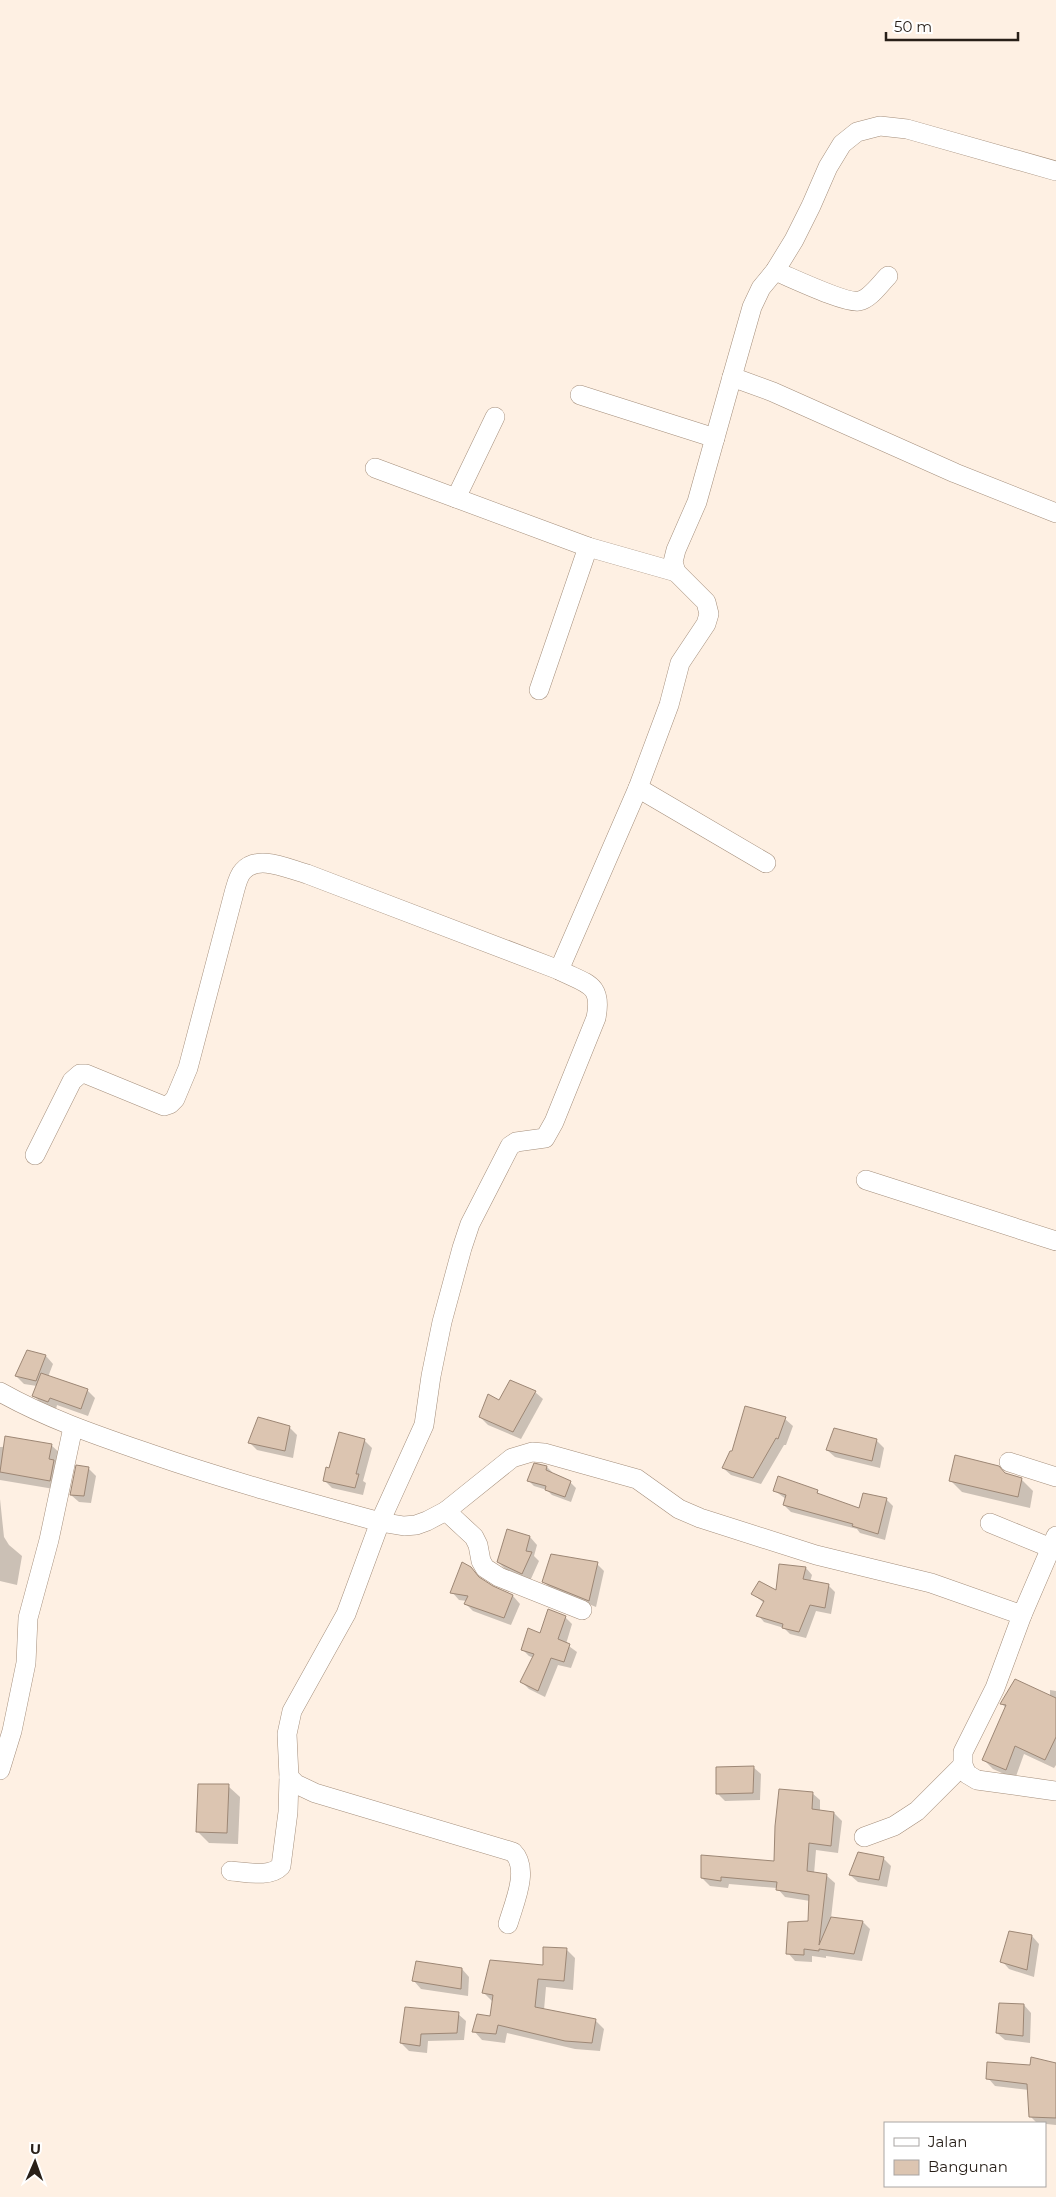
<svg xmlns="http://www.w3.org/2000/svg" width="1056" height="2197" font-family="Montserrat,sans-serif">
	<style>
		.shadow { fill: #0003 }
		.building { fill: #dcc5b1; stroke: #9d8775 }
		.lines { fill: none; stroke-linecap: round; stroke-linejoin: round }
		.minor-casing { stroke: #a48e7b; stroke-width: 20 }
		.minor { stroke: #fff; stroke-width: 19 }
	</style>
	<rect width="100%" height="100%" fill="#fef0e3"/>
	<g class="shadow">
		<path d="M27,1351L46,1356L53,1364L48,1377L87,1390L95,1398L88,1416L57,1405L56,1409L41,1403L33,1395L37,1386L24,1384L16,1376Z"/>
		<path d="M535,1392L543,1399L521,1439L488,1425L480,1417Z"/>
		<path d="M785,1419L793,1426L786,1445H784L761,1484L731,1475L723,1468Z"/>
		<path d="M289,1427L297,1435L293,1458L257,1450L249,1442Z"/>
		<path d="M364,1440L372,1448L363,1481L366,1483L363,1495L332,1488L324,1480L330,1469Z"/>
		<path d="M876,1440L884,1448L880,1468L835,1457L827,1450Z"/>
		<path d="M51,1445L62,1455L60,1490L0,1480V1447Z"/>
		<path d="M535,1465L547,1467L552,1472V1474L570,1482L576,1488L571,1502L552,1495L547,1490L534,1486L529,1481Z"/>
		<path d="M88,1468L96,1476L91,1503L79,1502L71,1495Z"/>
		<path d="M1005,1474L1021,1479L1033,1491L1030,1508L962,1492L951,1481Z"/>
		<path d="M775,1491L817,1492L822,1497L860,1510L886,1499L893,1506L885,1540L860,1533L857,1529L791,1512L784,1505L786,1499Z"/>
		<path d="M0,1499L4,1537L9,1545L22,1556L17,1585L0,1581Z"/>
		<path d="M530,1537L537,1545L534,1556L539,1561L530,1581L506,1570L498,1562Z"/>
		<path d="M597,1564L604,1571L596,1607L551,1589L544,1582Z"/>
		<path d="M471,1568L482,1581L513,1596L520,1604L511,1625L473,1611L466,1604L467,1601L459,1600L452,1592Z"/>
		<path d="M806,1568L812,1575L810,1582L828,1585L835,1592L831,1614L816,1611L806,1638L790,1634L784,1628L764,1622L758,1615L764,1603L753,1594L777,1592Z"/>
		<path d="M565,1617L572,1624L566,1644L577,1652L571,1668L558,1665L545,1697L529,1689L522,1682L534,1658L529,1656L522,1649Z"/>
		<path d="M1050,1690L1056,1691V1765L1054,1768L1024,1754L1015,1779L993,1769L984,1760L1006,1708L1002,1704L1050,1696Z"/>
		<path d="M753,1767L761,1774L760,1800L725,1801L718,1794Z"/>
		<path d="M228,1786L240,1797L238,1844L209,1843L197,1831Z"/>
		<path d="M812,1793L820,1800V1812L834,1813L842,1821L838,1853L816,1850L814,1874L827,1876L835,1883L831,1918L863,1922L870,1929L862,1961L826,1956V1958L812,1956V1962L795,1961L788,1953L809,1922L810,1901L785,1897L777,1888L729,1884L728,1888L710,1886L702,1878L776,1863Z"/>
		<path d="M883,1858L891,1866L887,1887L858,1882L850,1875Z"/>
		<path d="M1032,1936L1039,1944L1034,1977L1009,1969L1002,1961Z"/>
		<path d="M566,1949L575,1958L573,1990L546,1987L544,2010L595,2020L604,2029L600,2051L575,2049L507,2033L505,2043L482,2040L474,2031L492,2017V2001L483,1992L544,1967Z"/>
		<path d="M462,1969L469,1977L468,1996L421,1989L414,1981Z"/>
		<path d="M1024,2005L1031,2013L1030,2043L1005,2040L997,2033Z"/>
		<path d="M458,2014L466,2021L464,2040L428,2041L427,2053L409,2051L401,2043Z"/>
		<path d="M1056,2064V2125L1037,2123L1031,2117L1029,2090L995,2086L988,2078L1031,2066Z"/>
	</g>
	<g class="building">
		<path d="M27,1350L46,1355L36,1381L15,1376Z"/>
		<path d="M41,1373L88,1389L81,1409L50,1398L48,1402L32,1396Z"/>
		<path d="M510,1380L536,1391L513,1432L479,1417L488,1394L499,1400Z"/>
		<path d="M745,1406L786,1417L778,1439L776,1438L753,1478L722,1468L730,1451H732Z"/>
		<path d="M258,1417L290,1426L285,1451L248,1443Z"/>
		<path d="M834,1428L877,1439L872,1461L826,1450Z"/>
		<path d="M339,1432L365,1439L356,1474H359L355,1488L323,1481L326,1467L329,1468Z"/>
		<path d="M5,1436L52,1444L49,1459L54,1460L50,1481L0,1472Z"/>
		<path d="M955,1455L999,1466L1005,1473L1022,1478L1018,1497L949,1481Z"/>
		<path d="M534,1463L547,1466L546,1470L571,1481L565,1497L545,1490L546,1486L527,1481Z"/>
		<path d="M76,1465L89,1467L84,1496L70,1495Z"/>
		<path d="M778,1476L818,1490L817,1493L859,1508L863,1493L887,1498L878,1534L852,1526L853,1524L783,1505L786,1495L773,1491Z"/>
		<path d="M507,1529L530,1536L526,1551L532,1552L522,1574L497,1562Z"/>
		<path d="M551,1554L598,1562L589,1601L542,1582Z"/>
		<path d="M462,1562L471,1567L479,1577L493,1586L513,1595L504,1618L464,1604L468,1596L450,1593Z"/>
		<path d="M779,1564L806,1567L803,1579L829,1584L825,1608L810,1605L799,1632L782,1628L783,1624L756,1616L764,1601L751,1594L759,1581L776,1590Z"/>
		<path d="M548,1609L566,1616L558,1639L570,1644L564,1662L551,1658L538,1691L520,1682L534,1654L521,1650L528,1628L540,1633Z"/>
		<path d="M1015,1679L1056,1698V1737L1045,1760L1015,1746L1006,1770L982,1760L1006,1705L1000,1704Z"/>
		<path d="M754,1766L753,1793L716,1794V1767Z"/>
		<path d="M198,1784H229L227,1833L196,1832Z"/>
		<path d="M779,1789L813,1792L812,1809L834,1812L831,1846L809,1843L807,1871L827,1874L819,1945L831,1917L863,1921L854,1954L819,1949V1951L804,1949V1955L786,1954L788,1922L808,1921L809,1895L776,1890L777,1882L721,1877V1881L701,1878V1855L774,1861L775,1826Z"/>
		<path d="M858,1852L884,1857L879,1880L849,1875Z"/>
		<path d="M1009,1931L1032,1935L1027,1970L1000,1962Z"/>
		<path d="M543,1947L567,1948L564,1981L538,1979L535,2007L596,2019L592,2043L565,2041L498,2025L496,2034L472,2032L477,2014L490,2016L493,1995L482,1993L490,1960L543,1965Z"/>
		<path d="M416,1961L462,1968L461,1989L412,1981Z"/>
		<path d="M999,2003L1024,2004L1023,2036L996,2033Z"/>
		<path d="M405,2007L459,2012L457,2033L421,2034L420,2046L400,2043Z"/>
		<path d="M1031,2057L1056,2063V2118L1029,2117L1027,2084L986,2079L987,2062L1030,2065Z"/>
	</g>
	<g class="lines">
		<defs>
			<g id="minor">
				<path d="M775,271C790,277 846,304 859,301C870,299 880,284 888,276"/>
				<path d="M732,377L752,307L761,288L775,271L794,240L811,206L828,167L842,144L857,132L880,126L907,129L1056,171"/>
				<path d="M580,395L715,438"/>
				<path d="M375,468L588,547L676,572"/>
				<path d="M456,498L495,417"/>
				<path d="M539,690L588,547"/>
				<path d="M638,788L766,863"/>
				<path d="M559,970L638,788L669,705L680,663L706,624L709,614L706,602L676,572L673,562L676,550L697,502L732,377L773,392L955,473L1056,513"/>
				<path d="M35,1155L72,1081L80,1074H86L164,1106L170,1104L175,1099L188,1068L234,893C236,886 238,876 243,871C258,854 288,869 307,874L559,970C586,984 603,983 596,1018L554,1122L545,1138L516,1142L510,1146L470,1224L462,1248L442,1322L431,1376L424,1425L380,1522L346,1614L292,1711L287,1734L289,1777L296,1784L315,1793L513,1852C530,1869 514,1903 508,1924"/>
				<path d="M866,1180L1056,1241"/>
				<path d="M0,1392C48,1419 99,1436 151,1454C226,1480 303,1501 380,1522L404,1526L416,1525L427,1521L446,1511L512,1458L532,1452L544,1453L637,1479L679,1509L700,1518L816,1555L931,1583L1022,1615"/>
				<path d="M1009,1462L1056,1477"/>
				<path d="M446,1511L474,1537L478,1545L481,1561L485,1568L499,1577L582,1610"/>
				<path d="M990,1523L1051,1548"/>
				<path d="M1056,1536L1022,1615L995,1688L963,1752V1765L967,1774L977,1780L1056,1791"/>
				<path d="M0,1770L12,1731L26,1663L28,1618L49,1540L73,1427"/>
				<path d="M864,1837L894,1826L917,1811L963,1765"/>
				<path d="M231,1871C246,1872 270,1878 281,1866L288,1812L289,1777"/>
			</g>
		</defs>
		<use href="#minor" class="minor-casing"/>
		<use href="#minor" class="minor"/>
	</g>
	<rect x="884" y="2122" width="162" height="65" fill="#ffffff" stroke="#a9a5a3"/>
	<rect x="894" y="2138" width="25" height="8" fill="#ffffff" stroke="#a9a5a3"/>
	<text x="928" y="2147" font-size="15" fill="#281f18">Jalan</text>
	<rect x="894" y="2160" width="25" height="15" fill="#dcc5b1" stroke="#a9a5a3"/>
	<text x="928" y="2172" font-size="15" fill="#281f18">Bangunan</text>
	<g transform="translate(35 2162) rotate(2)" stroke="#ffffff" stroke-width="4" paint-order="stroke">
	<path d="M0-4L9 19L0 12L-9 19Z" fill="#281f18"/>
	<text y="-8" font-size="14" font-weight="bold" text-anchor="middle" fill="#281f18">U</text>
	</g>
	<path d="M886 32v8h132v-8" fill="none" stroke="#281f18" stroke-width="2.5"/>
	<text x="894" y="32" font-size="15" fill="#281f18" stroke="#ffffff" stroke-width="4" paint-order="stroke">50 m</text>
</svg>
